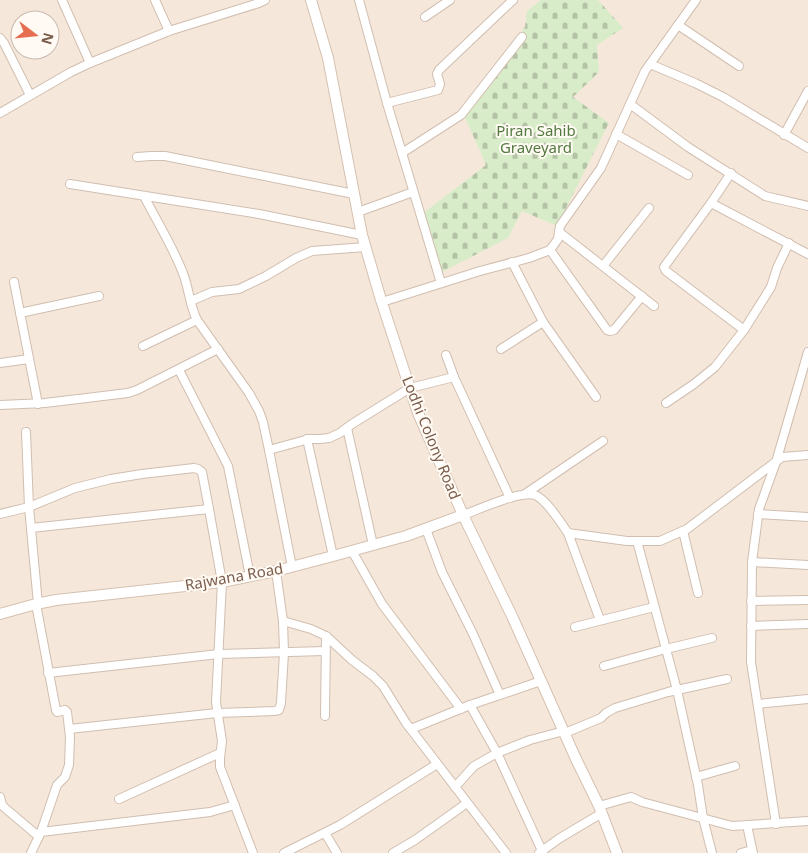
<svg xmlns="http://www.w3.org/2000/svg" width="808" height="853" font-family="'Noto Sans',sans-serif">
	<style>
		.residential { fill: #f5e8da; fill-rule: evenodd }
		.cemetery { fill: url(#cemetery-stones) }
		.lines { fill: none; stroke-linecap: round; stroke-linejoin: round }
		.street-casing { stroke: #d1beb0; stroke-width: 10 }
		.secondary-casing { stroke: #d6c0b0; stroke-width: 12 }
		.street { stroke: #fff; stroke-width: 8 }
		.secondary { stroke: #fff; stroke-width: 10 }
		.labels { text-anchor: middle; stroke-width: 4; stroke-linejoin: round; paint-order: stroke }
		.park-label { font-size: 15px; fill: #537a41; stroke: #fffaf3 }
		.street-label { font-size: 15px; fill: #7a5c4d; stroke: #fffaf3 }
	</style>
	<defs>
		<pattern id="cemetery-stones" width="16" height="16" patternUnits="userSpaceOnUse" patternTransform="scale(1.25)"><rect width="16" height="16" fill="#d8ecc9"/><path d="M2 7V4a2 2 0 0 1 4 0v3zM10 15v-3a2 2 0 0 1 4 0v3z" fill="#b4c2a5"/></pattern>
	</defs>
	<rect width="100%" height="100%" fill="#fdf6ec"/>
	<path class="residential" d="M0,0H808V853H0ZM20,20H50V50H20Z"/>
	<path class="cemetery" d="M541,0H598L623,28L597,45L599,72L573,97L609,123L557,226L522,211L508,238L440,273L422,214L486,165L464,115L525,27L527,11Z"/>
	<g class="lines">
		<defs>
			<g id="street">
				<path d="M62,0L90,63"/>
				<path d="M155,0L169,31"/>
				<path d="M359,0L387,103L441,283"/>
				<path d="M425,17L450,0"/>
				<path d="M678,25L739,66"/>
				<path d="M0,38L4,43L30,95"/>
				<path d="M650,64L695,83L723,97L808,148"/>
				<path d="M387,103L438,90L440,84L437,74L439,70L513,0"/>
				<path d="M630,104L688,147L765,196L808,206"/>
				<path d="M0,113L71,72L90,63L169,31L259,3L265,0"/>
				<path d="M616,134L688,175"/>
				<path d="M784,135L808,91"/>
				<path d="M402,153L461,115L522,37"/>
				<path d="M137,157L151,156H165L354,194"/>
				<path d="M731,173L711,203L664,267L666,271L744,330"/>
				<path d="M70,184L259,214L362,235"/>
				<path d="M144,196C157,222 174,248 184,276C189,290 190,306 197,320L249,393L259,411L263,422L269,450L292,567"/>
				<path d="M711,203L808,254"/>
				<path d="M358,212L413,192"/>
				<path d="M559,232L654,306"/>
				<path d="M550,250L607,330L610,331L614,330L642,296"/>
				<path d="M512,262L543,322L596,397"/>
				<path d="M603,266L649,208"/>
				<path d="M14,282L38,404"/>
				<path d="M191,301L212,292L239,289L266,276L296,258L312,251L366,247"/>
				<path d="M382,302L480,271L529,258L550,250L558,239L560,226L601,168L645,71L696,0"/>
				<path d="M20,313L99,296"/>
				<path d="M143,346L197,320"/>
				<path d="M501,349L543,322"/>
				<path d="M446,355L454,377L510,498"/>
				<path d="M0,363L29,359"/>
				<path d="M179,370L228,466L250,576"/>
				<path d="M666,403L694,384L715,367L744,330L771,287L777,268L789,243"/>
				<path d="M0,405L45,403L128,393L137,390L218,349"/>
				<path d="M347,428L373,545"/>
				<path d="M26,432L29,507L38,604"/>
				<path d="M307,439L333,556"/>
				<path d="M269,450L309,439H320L329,438L340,433L352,424L410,388L454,377"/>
				<path d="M525,494L603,441"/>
				<path d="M0,514L29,507L75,488L111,479L142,474L194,468L198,469L202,472L209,509L222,582L216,702L222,741L220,758V767L253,853"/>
				<path d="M758,514L808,517"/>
				<path d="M463,515C478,510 520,490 535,495C546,499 561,523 568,533L627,541H660L687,529L782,457L808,455"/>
				<path d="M31,528L209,509"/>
				<path d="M426,529L442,572L473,634L500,695"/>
				<path d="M683,531L698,593"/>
				<path d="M568,533L600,620"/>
				<path d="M637,541L677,690L698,785L703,818L712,853"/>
				<path d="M352,551L382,604L461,709"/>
				<path d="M752,562L808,565"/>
				<path d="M751,601L808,600"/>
				<path d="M283,621L311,629L326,636L352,660L373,676L383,686L406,723L506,853"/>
				<path d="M751,626L808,624"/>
				<path d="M575,627L654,607"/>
				<path d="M604,666L666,649L712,638"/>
				<path d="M48,673L219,654L325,651"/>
				<path d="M758,704L808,699"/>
				<path d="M470,705L497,753L543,853"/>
				<path d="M325,716L326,636"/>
				<path d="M69,729L217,713L274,711L279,710L281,703L284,653L283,621L276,571"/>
				<path d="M411,729L470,705L541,681"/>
				<path d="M565,733L601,718L606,713L615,708L668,692L727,679"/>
				<path d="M696,777L735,766"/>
				<path d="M455,787L474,766L497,753L530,740L564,731"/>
				<path d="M0,797L2,805L5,808L38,836"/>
				<path d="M119,799L220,753"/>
				<path d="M599,806L631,797L642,802L732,826L808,821"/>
				<path d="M776,824L751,662L752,562L759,509L776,462L808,352"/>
				<path d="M747,825L753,853"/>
				<path d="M41,832L210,812L235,805"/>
				<path d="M325,833L337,853"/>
				<path d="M31,853L41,832L57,785L65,777L69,765L70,737L67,712L65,710L57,712L56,710L36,604"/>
				<path d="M284,853L340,825L437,764"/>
				<path d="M393,853L415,840L467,803"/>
				<path d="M539,853L560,838L602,813"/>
				<path d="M741,853L752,850"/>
			</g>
			<g id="secondary">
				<path d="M311,0L328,58L362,235L381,300L418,413L463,515L512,616L576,759L599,806L617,853"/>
				<path d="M0,614L36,604L56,600L222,582L276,571L333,556L406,536L463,515"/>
			</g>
		</defs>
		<use href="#street" class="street-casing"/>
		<use href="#secondary" class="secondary-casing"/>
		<use href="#street" class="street"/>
		<use href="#secondary" class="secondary"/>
	</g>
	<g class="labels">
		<g class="park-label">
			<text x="536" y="136">Piran Sahib<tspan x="536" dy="17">Graveyard</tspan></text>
		</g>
		<g class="street-label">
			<text transform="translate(431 438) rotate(68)" y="5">Lodhi Colony Road</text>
			<text transform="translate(234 577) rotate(-10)" y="5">Rajwana Road</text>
		</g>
	</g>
	<g transform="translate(35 35) rotate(106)"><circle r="24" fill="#fffaf3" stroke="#cabbb1"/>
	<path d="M0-4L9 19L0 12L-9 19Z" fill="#e76f51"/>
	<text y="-8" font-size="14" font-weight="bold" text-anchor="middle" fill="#7a5c4d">N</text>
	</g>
</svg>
